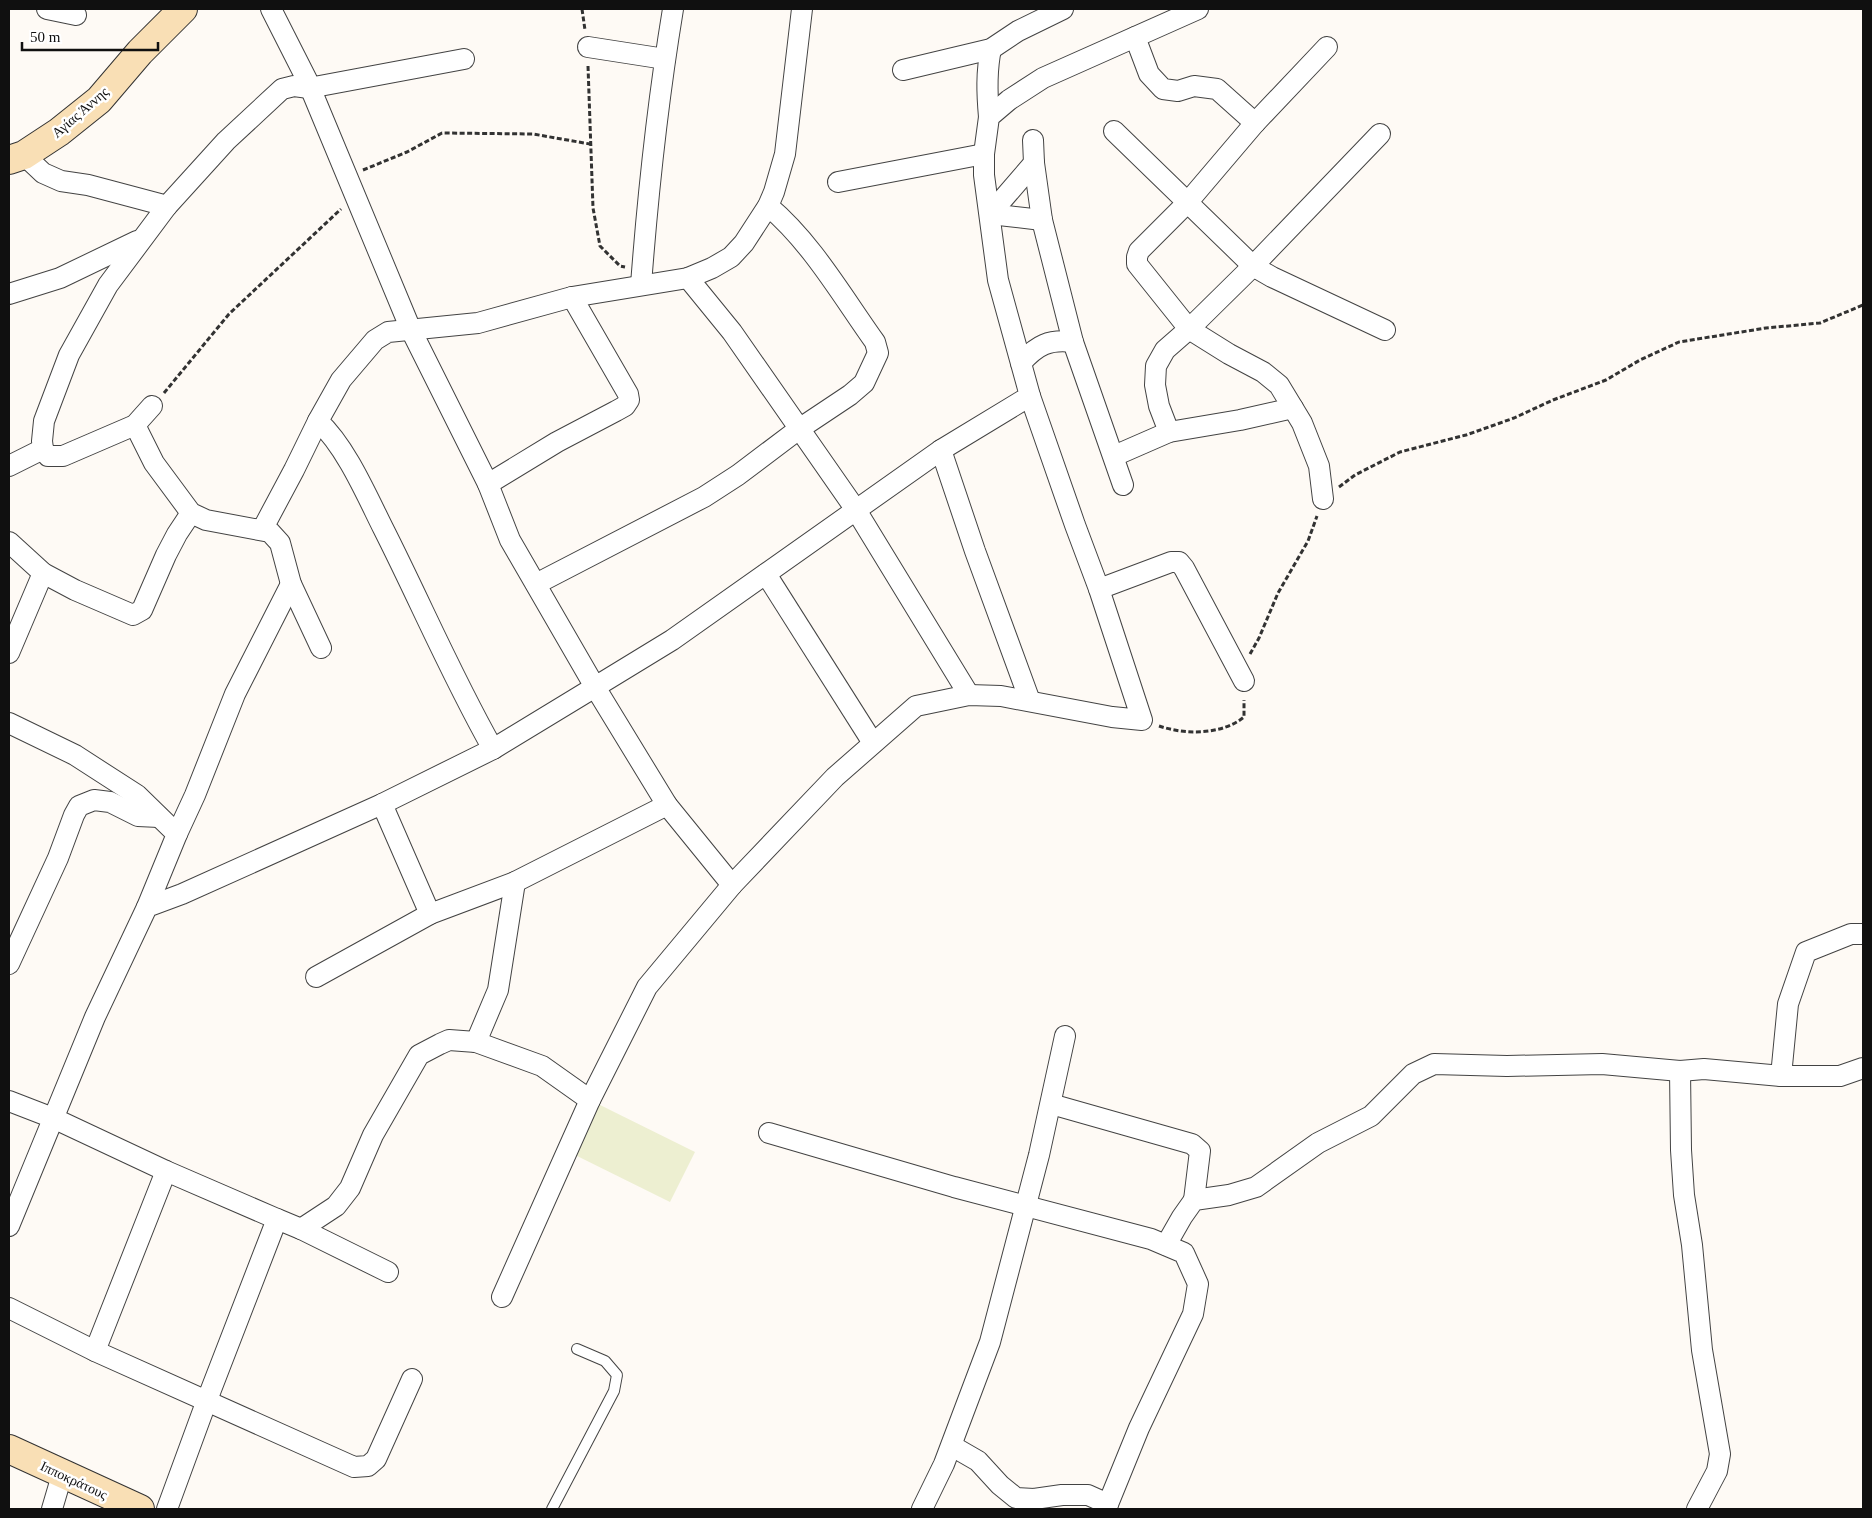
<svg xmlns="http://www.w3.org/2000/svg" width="1872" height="1518" font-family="Georgia,serif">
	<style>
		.pitch { fill: #edefd1 }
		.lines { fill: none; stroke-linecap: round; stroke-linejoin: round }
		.lane-casing { stroke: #434343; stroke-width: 12 }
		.street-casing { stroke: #434343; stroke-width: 22 }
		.secondary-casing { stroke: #323232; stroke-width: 30 }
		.path { stroke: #323232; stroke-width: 3; stroke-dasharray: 5 2.5; stroke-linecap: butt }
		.lane { stroke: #fff; stroke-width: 10 }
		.street { stroke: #fff; stroke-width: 20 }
		.secondary { stroke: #f9dfb5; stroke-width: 28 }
		.labels { text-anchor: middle; stroke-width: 5; stroke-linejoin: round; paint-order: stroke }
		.street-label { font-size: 14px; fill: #101010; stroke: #fff }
	</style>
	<rect width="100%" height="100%" fill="#fefaf5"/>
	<path class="pitch" d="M594,1102L695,1152L670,1202L569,1152Z"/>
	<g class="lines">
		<defs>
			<path id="lane" d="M552,1509L614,1391L617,1375L605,1361L577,1349"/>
			<g id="street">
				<path d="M47,9L76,15"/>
				<path d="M271,9L307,80L411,330L488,484L510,540L595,687L672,640L941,450L1030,396L998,280L984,175V154L989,117L1009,100L1043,78L1198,9"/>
				<path d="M1135,37L1149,74L1163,89L1178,91L1194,86L1217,89L1255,123"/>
				<path d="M588,47L665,59"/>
				<path d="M903,70L991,49L1018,31L1063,9"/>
				<path d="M989,117C987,94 986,72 991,49"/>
				<path d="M1114,131L1253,266L1272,277L1385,330"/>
				<path d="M1033,140L1034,163L1042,220L1073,342L1123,485"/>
				<path d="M24,155L43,173L61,181L88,185L167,206L226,141L282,89L294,86L309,88L464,59"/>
				<path d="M838,182L984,154"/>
				<path d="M990,214L1034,163"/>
				<path d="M990,214L1042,220"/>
				<path d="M688,278L732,332L856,510L969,695"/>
				<path d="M641,285C648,192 658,100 673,9"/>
				<path d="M9,294L60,278L137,241"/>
				<path d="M1021,363C1037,345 1049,339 1073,342"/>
				<path d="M152,406L135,425L63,456H48L43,449L42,441L44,421L69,355L108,285L167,206"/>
				<path d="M135,425L154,463L191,513L206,520L270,532L280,543L291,584L321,648"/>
				<path d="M1169,432L1159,406L1155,385L1156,366L1165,350L1189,329L1253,266L1380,134"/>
				<path d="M941,450L975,551L1030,701"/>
				<path d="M1114,456L1169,432L1240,420L1293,408"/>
				<path d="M9,466L43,449"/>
				<path d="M488,484L557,442L616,411L625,406L629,400L628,394L572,297"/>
				<path d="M1323,499L1319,466L1302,423L1279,385L1263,372L1229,354L1189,329L1137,264V257L1139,251L1187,203L1255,123L1327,47"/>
				<path d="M262,530L294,470L318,421"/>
				<path d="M9,542L43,573L75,590L133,615L142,610L166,555L177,534L191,513"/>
				<path d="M766,574L873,743"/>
				<path d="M536,584L704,497L738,475L799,429L850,395L864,383L878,353L875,342C842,296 812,243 768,206"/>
				<path d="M1099,589L1171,562H1179L1184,568L1244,681"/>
				<path d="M9,653L43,573"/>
				<path d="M9,723L75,755L137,795L177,834L147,907"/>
				<path d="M493,749C452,677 420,601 383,528C366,494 346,447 318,421L341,380L375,340L388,332L478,323L572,297L688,278L712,268L731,257L744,243L768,206L774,192L785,154L802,9"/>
				<path d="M382,804L430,914L515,882L667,805"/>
				<path d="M177,834L195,795L235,694L291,584"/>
				<path d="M732,885L835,777L916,706L969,695L1001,696L1112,717L1142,720L1099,589L1075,525L1030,396"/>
				<path d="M9,964L58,858L74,815L79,806L94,800L110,802L138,816L159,817"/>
				<path d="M316,977L430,914"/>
				<path d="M476,1042L498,990L515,882"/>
				<path d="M1680,1071L1681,1150L1684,1195L1692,1245L1702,1350L1720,1454L1717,1471L1697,1509"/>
				<path d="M1781,1076L1788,1004L1806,952L1851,934H1863"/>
				<path d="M9,1101L53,1118L166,1171L277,1219"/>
				<path d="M1051,1104L1192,1144L1200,1151L1194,1200"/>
				<path d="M769,1133L954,1187L1151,1239L1184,1253L1198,1284L1193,1314L1139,1428L1106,1509"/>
				<path d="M9,1226L95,1017L147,907L182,894L382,804L493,749L595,687L667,805L732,885L647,987L590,1100L502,1297"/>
				<path d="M301,1229L388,1272"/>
				<path d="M1166,1245L1182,1217L1194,1200L1229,1195L1256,1187L1318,1143L1371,1116L1413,1074L1434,1064L1507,1066L1602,1064L1680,1071L1704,1069L1781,1076H1840L1863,1068"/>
				<path d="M9,1308L95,1351L354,1467L368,1466L376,1459L412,1379"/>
				<path d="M95,1351L166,1171"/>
				<path d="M952,1446L978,1461L1000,1485L1016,1498L1034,1499L1062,1495H1088L1108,1504"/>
				<path d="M52,1509L62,1475"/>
				<path d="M167,1509L207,1400L277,1219L301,1229L336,1206L350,1188L373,1135L419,1055L440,1044L449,1040L476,1042L542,1066L590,1100"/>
				<path d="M922,1509L944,1464L990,1342L1039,1155L1065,1036"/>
			</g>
			<g id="secondary">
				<path d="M9,160L24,155L59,132L99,100L140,52L183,9"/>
				<path d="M9,1449L140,1509"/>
			</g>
		</defs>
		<use href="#lane" class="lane-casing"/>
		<use href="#street" class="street-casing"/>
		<use href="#secondary" class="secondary-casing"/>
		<g class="path">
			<path d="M582,9L585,30"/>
			<path d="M588,66L593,208L600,246L620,266L625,267"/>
			<path d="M363,170L407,152L442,133L533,134L590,144"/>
			<path d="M164,393L229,314L341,209"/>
			<path d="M1339,487L1355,475L1400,452L1466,435L1514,418L1553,400L1606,380L1640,360L1679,342L1766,328L1820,323L1863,305"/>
			<path d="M1250,654L1259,638L1278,593L1308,541L1317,516"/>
			<path d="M1159,726C1185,735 1222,735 1244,717V700"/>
		</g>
		<use href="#lane" class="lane"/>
		<use href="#street" class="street"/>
		<use href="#secondary" class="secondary"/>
	</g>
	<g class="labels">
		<g class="street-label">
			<text transform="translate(80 112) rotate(-41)" y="5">Αγίας Άννης</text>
			<text transform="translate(74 1480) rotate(25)" y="5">Ιπποκράτους</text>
		</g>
	</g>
	<rect width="1872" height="1518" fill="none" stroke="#101010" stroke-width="20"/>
	<path d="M22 42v8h136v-8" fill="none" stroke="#101010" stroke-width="2.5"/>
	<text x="30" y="42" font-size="15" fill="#101010" stroke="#ffffff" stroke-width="4" paint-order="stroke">50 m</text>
</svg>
